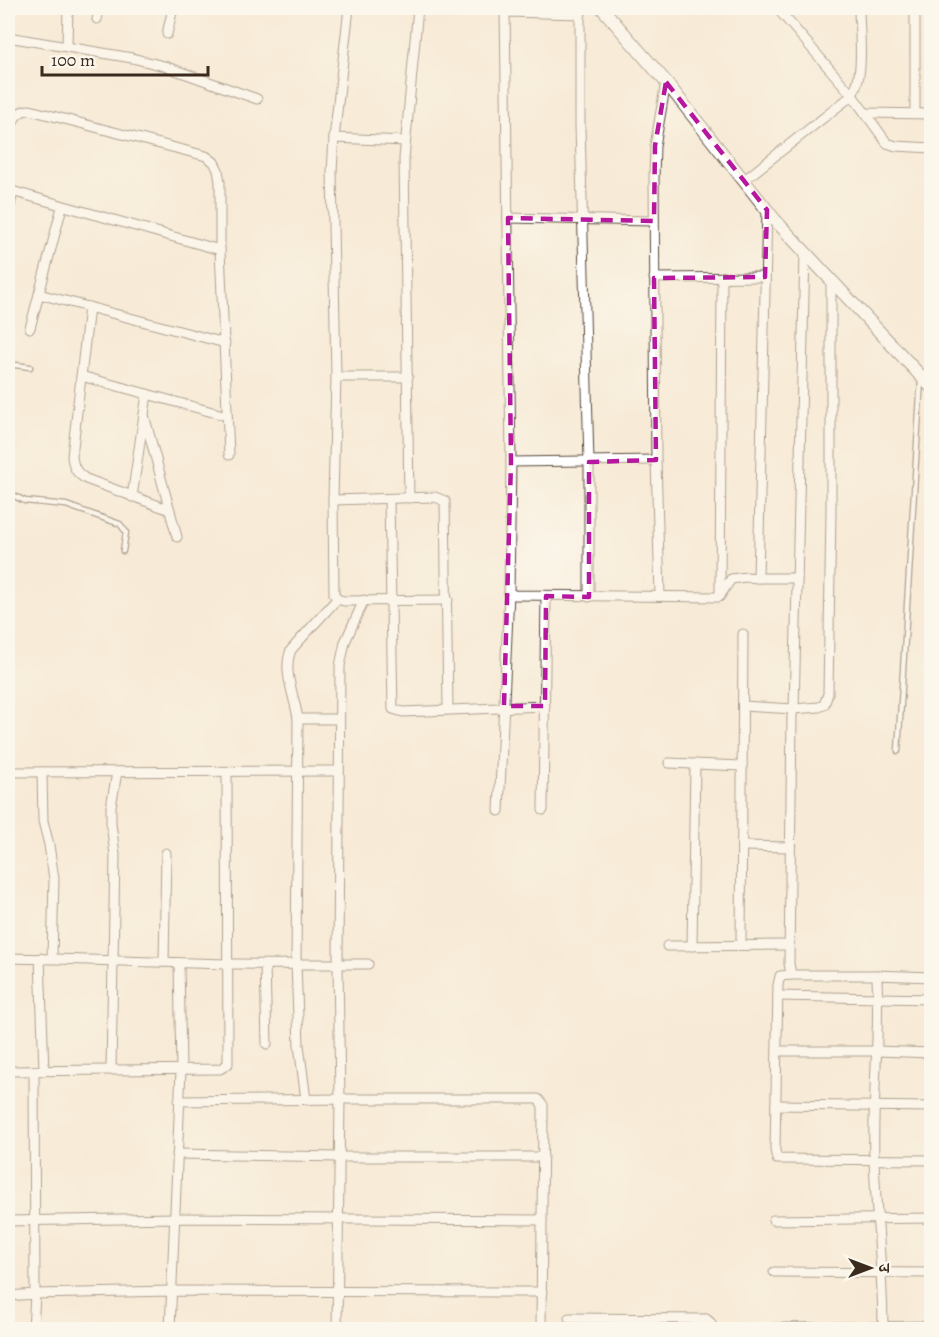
<svg xmlns="http://www.w3.org/2000/svg" width="939" height="1337" font-family="Alegreya,'Noto Serif Devanagari',serif">
	<style>
		.lines { fill: none; stroke-linecap: round; stroke-linejoin: round }
		.service-casing { stroke: #57473a; stroke-width: 7 }
		.minor-casing { stroke: #57473a; stroke-width: 11 }
		.tertiary-casing { stroke: #57473a; stroke-width: 14 }
		.service { stroke: #fff; stroke-width: 4.5 }
		.minor { stroke: #fff; stroke-width: 9 }
		.tertiary { stroke: #fff; stroke-width: 12 }
		.marked { fill: none; stroke: #b5179e; stroke-width: 4.5; stroke-dasharray: 12 8; stroke-linejoin: round }
	</style>
	<rect width="100%" height="100%" fill="#fbf7ec"/>
	<filter id="ink" filterUnits="userSpaceOnUse"><feTurbulence type="fractalNoise" baseFrequency=".0167" numOctaves="2"/><feDisplacementMap in="SourceGraphic" scale="12" xChannelSelector="R" yChannelSelector="G"/><feConvolveMatrix kernelMatrix="1 2 1 2 8 2 1 2 1" color-interpolation-filters="sRGB"/></filter>
	<filter id="wash" filterUnits="userSpaceOnUse"><feTurbulence type="fractalNoise" baseFrequency=".008" numOctaves="4" result="noise"/><feDisplacementMap in="SourceGraphic" scale="24" xChannelSelector="R" yChannelSelector="G"/><feGaussianBlur stdDeviation="1.35" result="paint"/><feColorMatrix in="noise" values="0 0 0 0 0 0 0 0 0 0 0 0 0 0 0 0 0 1.4 0 .05"/><feComposite in="paint" operator="in"/></filter>
	<g filter="url(#wash)">
		<rect width="100%" height="100%" fill="#f7ebd7"/>
	</g>
	<g filter="url(#ink)">
		<g class="lines">
			<defs>
				<g id="service">
					<path d="M8,364L30,367"/>
					<path d="M8,493L25,501L66,505L120,524L126,532L123,551"/>
					<path d="M898,751L921,379"/>
				</g>
				<g id="minor">
					<path d="M349,8L334,138L332,172L336,377L333,500L334,594L337,599L344,601L448,600"/>
					<path d="M505,8L511,462L509,592L514,595L719,597L731,579L746,577L758,578L767,210"/>
					<path d="M580,8V126L589,462V597"/>
					<path d="M777,8L852,95L887,143L896,146L932,148"/>
					<path d="M915,8V113"/>
					<path d="M505,12L581,14"/>
					<path d="M97,19L100,8"/>
					<path d="M167,34L173,8"/>
					<path d="M8,37L132,58L164,66L257,99"/>
					<path d="M67,46L68,8"/>
					<path d="M865,113L932,114"/>
					<path d="M334,138L405,141"/>
					<path d="M8,139C12,126 13,110 30,110L206,156L214,162L218,170L220,182V250L229,455"/>
					<path d="M743,181L850,97C866,80 859,32 859,8"/>
					<path d="M8,190L220,250"/>
					<path d="M8,214L13,192"/>
					<path d="M508,218L654,221"/>
					<path d="M654,278L765,277"/>
					<path d="M831,280V512L828,694L824,705L819,707L794,709L792,715L789,963L791,975H875L877,979C880,1039 872,1099 874,1159C876,1216 883,1272 883,1330"/>
					<path d="M39,294L225,343"/>
					<path d="M89,307L72,456C73,467 76,473 86,479L170,510"/>
					<path d="M30,328L62,207"/>
					<path d="M81,376L227,416"/>
					<path d="M336,377H408"/>
					<path d="M144,415L177,537"/>
					<path d="M511,462L656,460"/>
					<path d="M132,497L147,394"/>
					<path d="M409,498L404,159L418,8"/>
					<path d="M389,499L393,709L403,712L545,706"/>
					<path d="M333,500L435,497L445,501L448,709"/>
					<path d="M758,578H797"/>
					<path d="M660,596L656,460L654,177L655,146L666,82"/>
					<path d="M720,596L722,277"/>
					<path d="M337,599L291,650C282,672 295,696 298,719L296,964H368"/>
					<path d="M364,600L345,642L340,666L338,964L340,1099H538L543,1105V1112L541,1330"/>
					<path d="M743,706L794,709L805,253"/>
					<path d="M298,719H339"/>
					<path d="M669,763L742,766"/>
					<path d="M8,772L338,771"/>
					<path d="M42,772L43,821L49,845L54,879L52,958"/>
					<path d="M543,810L546,596"/>
					<path d="M499,811L509,592"/>
					<path d="M742,846L790,847"/>
					<path d="M741,945L743,634"/>
					<path d="M667,946L789,945"/>
					<path d="M692,946L695,764"/>
					<path d="M8,958C104,959 200,966 296,964L299,1045L306,1100"/>
					<path d="M40,958L44,1071"/>
					<path d="M164,962L166,853"/>
					<path d="M265,965L267,1044"/>
					<path d="M791,975L780,976L778,985L775,1150L777,1159L932,1160"/>
					<path d="M875,975L932,977"/>
					<path d="M778,996L932,999"/>
					<path d="M777,1051H877L932,1053"/>
					<path d="M111,1070L115,855L111,823V807L117,772"/>
					<path d="M8,1071L220,1069L228,1064L227,773"/>
					<path d="M34,1071L35,1294L171,1291L542,1292"/>
					<path d="M179,1101L340,1099L337,1330"/>
					<path d="M776,1105L932,1107"/>
					<path d="M177,1154L339,1157H543"/>
					<path d="M773,1220L932,1218"/>
					<path d="M8,1221L174,1218L542,1220"/>
					<path d="M774,1272L932,1273"/>
					<path d="M8,1296L35,1294L33,1330"/>
					<path d="M569,1318L706,1319L710,1322L714,1330"/>
					<path d="M774,1328L932,1326"/>
					<path d="M170,1330L181,1069L179,963"/>
					<path d="M700,1330L706,1319"/>
				</g>
				<path id="tertiary" d="M602,8L666,82L775,220L932,388"/>
			</defs>
			<use href="#service" class="service-casing"/>
			<use href="#minor" class="minor-casing"/>
			<use href="#tertiary" class="tertiary-casing"/>
			<use href="#service" class="service"/>
			<use href="#minor" class="minor"/>
			<use href="#tertiary" class="tertiary"/>
		</g>
	</g>
	<path d="M0 0H939V1337H0ZM666,82L767,210L765,277L654,278L656,460L589,462V597L546,596L545,706H504L511,462L508,218L654,221L655,146Z" fill="#f7ebd7" fill-opacity=".55" fill-rule="evenodd"/>
	<path class="marked" d="M666,82L767,210L765,277L654,278L656,460L589,462V597L546,596L545,706H504L511,462L508,218L654,221L655,146Z"/>
	<rect width="939" height="1337" fill="none" stroke="#fbf7ec" stroke-width="30"/>
	<g transform="translate(870 1268) rotate(90)" stroke="#fbf7ec" stroke-width="4.5" paint-order="stroke">
	<path d="M0-4.5L10 22L0 15L-10 22Z" fill="#3b2a1e"/>
	<text y="-9" font-size="16" font-weight="bold" text-anchor="middle" fill="#3b2a1e">उ</text>
	</g>
	<path d="M42 66v9h166v-9" fill="none" stroke="#3b2a1e" stroke-width="3"/>
	<text x="51" y="66" font-size="18" fill="#3b2a1e" stroke="#fbf7ec" stroke-width="4.5" paint-order="stroke">100 m</text>
</svg>
